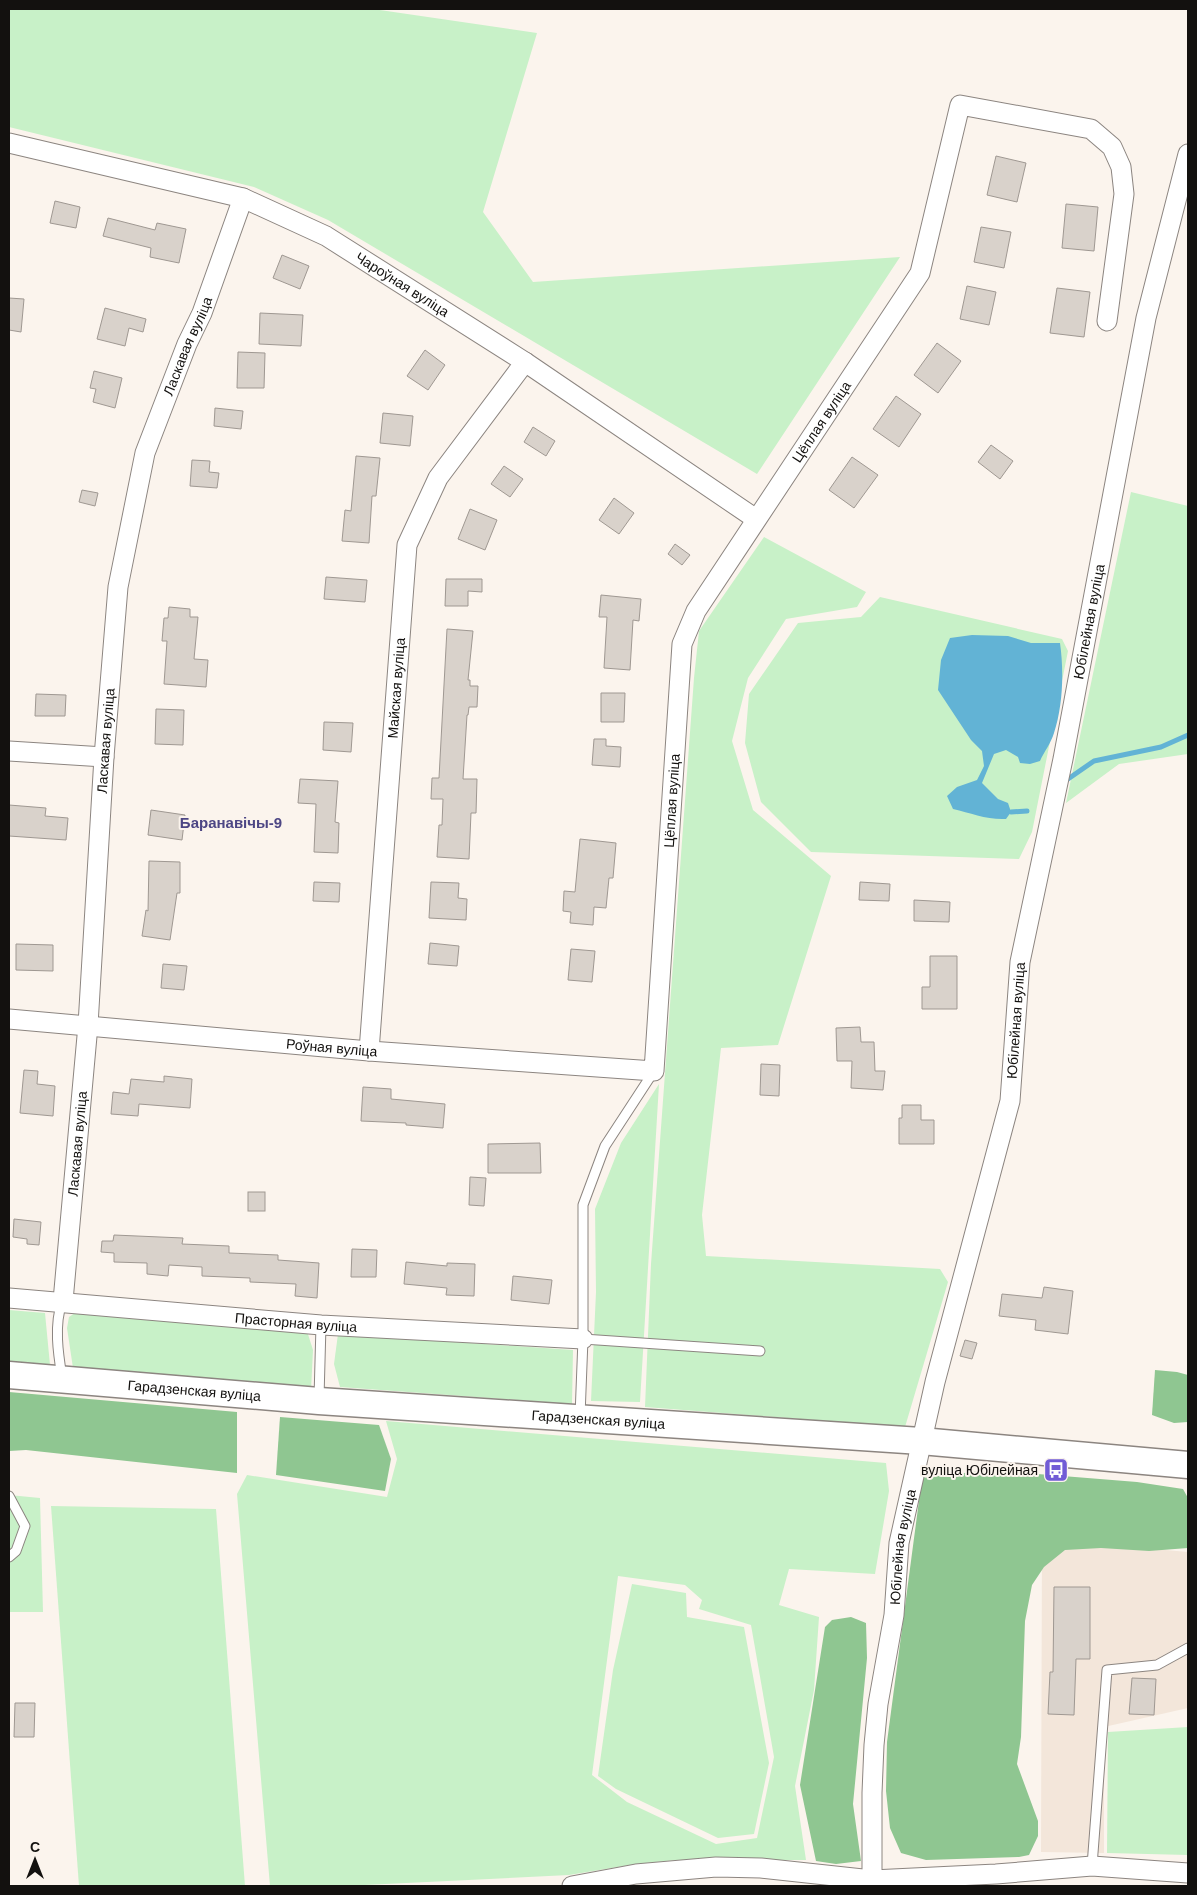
<svg xmlns="http://www.w3.org/2000/svg" width="1197" height="1895" font-family="Helvetica,sans-serif">
	<style>
		.built { fill: #f3e6da }
		.green { fill: #c8f1c8; fill-rule: evenodd }
		.forest { fill: #8fc691 }
		.water { fill: #62b3d5 }
		.lines { fill: none; stroke-linecap: round; stroke-linejoin: round }
		.stream { stroke: #62b3d5; stroke-width: 5 }
		.building { fill: #d9d2cb; stroke: #9f9892 }
		.lane-casing { stroke: #8c8580; stroke-width: 11 }
		.street-casing { stroke: #8c8580; stroke-width: 21 }
		.secondary-casing { stroke: #8c8580; stroke-width: 29 }
		.lane { stroke: #fff; stroke-width: 9 }
		.street { stroke: #fff; stroke-width: 19 }
		.secondary { stroke: #fff; stroke-width: 26 }
		.labels { text-anchor: middle; stroke-width: 4; stroke-linejoin: round; paint-order: stroke }
		.street-label { font-size: 14px; fill: #13110f; stroke: #fbf4ed }
		.poi-label { font-size: 14px; fill: #13110f; stroke: #fbf4ed; text-anchor: end }
		.neighbourhood-label { font-size: 15px; font-weight: bold; fill: #4d4684; stroke: #fbf4ed }
	</style>
	<rect width="100%" height="100%" fill="#fbf4ed"/>
	<path class="built" d="M1042,1539L1188,1552V1708L1104,1727V1853L1041,1852Z"/>
	<g class="green">
		<path d="M9,9H373L537,33L483,212L533,282L900,257L757,474L328,220L254,187L9,127Z"/>
		<path d="M1131,492L1188,506V754L1119,764L1066,803Z"/>
		<path d="M764,537L866,592L857,607L786,619L748,678L732,741L753,810L831,876L778,1045L721,1048L702,1215L706,1256L940,1269L948,1282L905,1427L645,1407L651,1264L694,678L699,631Z"/>
		<path d="M880,597L1062,639L1068,651L1032,832L1019,859L811,852L761,802L745,743L749,694L798,623L861,617Z"/>
		<path d="M659,1084L640,1402L591,1401L596,1292L595,1209L621,1143Z"/>
		<path d="M9,1310L45,1313L50,1365L9,1362Z"/>
		<path d="M78,1311L306,1328L313,1350L311,1391L73,1368L67,1328L69,1317Z"/>
		<path d="M338,1334L573,1350L572,1404L340,1387L334,1364Z"/>
		<path d="M386,1421L886,1463L889,1491L875,1574L789,1569L779,1605L819,1617L814,1690L795,1786L806,1860H676L636,1864L569,1875L344,1886H270L237,1494L247,1475L387,1497L397,1459ZM618,1576L685,1585L702,1600L699,1609L751,1625L774,1757L757,1838L716,1844L627,1802L592,1775Z"/>
		<path d="M9,1495L40,1498L43,1612H9Z"/>
		<path d="M51,1506L216,1509L245,1886H79Z"/>
		<path d="M632,1584L686,1593L687,1617L744,1627L769,1763L754,1834L718,1838L616,1789L598,1776L613,1670Z"/>
		<path d="M1188,1727V1855L1107,1853L1108,1732Z"/>
	</g>
	<g class="forest">
		<path d="M1155,1370L1177,1372L1188,1375V1422L1174,1423L1152,1415Z"/>
		<path d="M9,1392L237,1412V1473L26,1450L9,1451Z"/>
		<path d="M280,1417L379,1425L391,1459L385,1491L276,1475Z"/>
		<path d="M989,1470L1137,1482L1183,1489L1188,1498V1548L1149,1551L1101,1548L1065,1550L1044,1567L1032,1585L1025,1621L1021,1737L1017,1764L1038,1821V1836L1029,1855L1019,1857L926,1860L901,1853L890,1828L886,1791L887,1742L922,1478Z"/>
		<path d="M851,1617L866,1623L867,1658L853,1804L861,1861L836,1864L816,1861L800,1785L825,1627L832,1620Z"/>
	</g>
	<path class="water" d="M972,635L1008,636L1031,643H1060C1064,671 1063,706 1054,733C1051,743 1044,752 1040,761L1030,764L1020,763L1018,757L1006,750L994,754L982,783L998,799L1008,803L1011,812L1006,819C987,820 971,813 953,809L947,796L957,787L977,780L984,766L982,751L971,740L938,690L941,660L950,638Z"/>
	<g class="lines">
		<g class="stream">
			<path d="M1068,779L1094,761L1161,747L1188,735"/>
			<path d="M1011,812L1027,811"/>
		</g>
	</g>
	<g class="building">
		<path d="M996,156L1026,163L1017,202L987,195Z"/>
		<path d="M55,201L80,207L76,228L50,223Z"/>
		<path d="M1066,204L1098,207L1094,251L1062,248Z"/>
		<path d="M108,218L155,230L157,223L186,229L179,263L150,257L151,248L103,236Z"/>
		<path d="M981,227L1011,232L1004,268L974,262Z"/>
		<path d="M282,255L309,266L300,289L273,278Z"/>
		<path d="M967,286L996,292L989,325L960,319Z"/>
		<path d="M1057,288L1090,292L1084,337L1050,333Z"/>
		<path d="M9,298L24,299L21,332L9,330Z"/>
		<path d="M105,308L146,319L143,332L129,328L125,346L97,339Z"/>
		<path d="M260,313L303,315L301,346L259,344Z"/>
		<path d="M937,343L961,361L938,393L914,375Z"/>
		<path d="M425,350L445,365L428,390L407,376Z"/>
		<path d="M238,352L265,353L264,388H237Z"/>
		<path d="M94,371L122,378L115,408L93,402L96,389L90,388Z"/>
		<path d="M896,396L921,414L899,447L873,429Z"/>
		<path d="M215,408L243,411L241,429L214,426Z"/>
		<path d="M383,413L413,416L410,446L380,443Z"/>
		<path d="M533,427L555,441L546,456L524,442Z"/>
		<path d="M991,445L1013,461L1000,479L978,462Z"/>
		<path d="M356,456L380,458L376,496H372L369,543L342,541L345,510L351,511Z"/>
		<path d="M852,457L878,475L854,508L829,490Z"/>
		<path d="M192,460L210,461L209,472L219,473L217,488L190,486Z"/>
		<path d="M504,466L523,479L510,497L491,484Z"/>
		<path d="M82,490L98,493L95,506L79,502Z"/>
		<path d="M614,498L634,513L619,534L599,520Z"/>
		<path d="M470,509L497,520L485,550L458,539Z"/>
		<path d="M675,544L690,555L682,565L668,554Z"/>
		<path d="M326,577L367,580L365,602L324,599Z"/>
		<path d="M446,579H482V592L468,591V606H445Z"/>
		<path d="M601,595L641,599L639,621L633,620L630,670L604,668L607,617H599Z"/>
		<path d="M169,607L190,609V617H198L194,659L208,660L206,687L164,684L167,641H162L164,618H168Z"/>
		<path d="M447,629L473,631L468,680H470V686H478L477,707H469L468,715H467L463,779H477L476,813H471L469,859L437,857L439,825H442L443,799H431L432,778H439Z"/>
		<path d="M601,693H625L624,722H601Z"/>
		<path d="M36,694L66,695L65,716H35Z"/>
		<path d="M156,709L184,710L183,745L155,744Z"/>
		<path d="M324,722L353,723L351,752L323,750Z"/>
		<path d="M594,739H606V746L621,747L620,767L592,765Z"/>
		<path d="M300,779L338,781L335,822L339,823L338,853L314,852L316,804L298,803Z"/>
		<path d="M9,805L46,808L45,816L68,818L66,840L9,836Z"/>
		<path d="M151,810L185,815L182,840L148,835Z"/>
		<path d="M580,839L616,843L613,878H609L606,908L594,907L593,925L570,923L571,912L563,911L564,891L575,892Z"/>
		<path d="M149,861L180,862V893H177L170,940L142,936L146,910L148,911Z"/>
		<path d="M314,882L340,883L339,902L313,901Z"/>
		<path d="M431,882L459,883L458,898L467,899L466,920L429,918Z"/>
		<path d="M860,882L890,884L889,901L859,900Z"/>
		<path d="M914,900L950,902L949,922L914,921Z"/>
		<path d="M430,943L459,946L457,966L428,964Z"/>
		<path d="M16,944L53,945V971L16,970Z"/>
		<path d="M571,949L595,951L592,982L568,980Z"/>
		<path d="M930,956H957V1009H922V987H930Z"/>
		<path d="M163,964L187,966L184,990L161,988Z"/>
		<path d="M860,1027L861,1042H874L875,1071H885L883,1090L851,1088L852,1061H837L836,1028Z"/>
		<path d="M761,1064L780,1065L779,1096L760,1095Z"/>
		<path d="M24,1070L38,1071L37,1084L55,1086L53,1116L20,1113Z"/>
		<path d="M164,1076L192,1079L190,1108L139,1104L138,1116L111,1114L113,1092L129,1094L131,1079L164,1082Z"/>
		<path d="M363,1087L391,1089V1099L445,1104L443,1128L406,1125V1123L361,1121Z"/>
		<path d="M902,1105H921V1120H934V1144H899V1118H902Z"/>
		<path d="M540,1143L541,1173H488V1144Z"/>
		<path d="M470,1177L486,1178L484,1206L469,1205Z"/>
		<rect x="248" y="1192" width="17" height="19"/>
		<path d="M14,1219L41,1222L39,1245L27,1244V1239L13,1237Z"/>
		<path d="M114,1235L183,1238L182,1244L229,1246V1253L278,1255V1260L319,1263L317,1298L295,1296L296,1284L250,1282V1278L202,1276V1267L169,1265L168,1276L147,1274V1263L114,1262V1253L101,1252L102,1241H113Z"/>
		<path d="M352,1249L377,1250L376,1277H351Z"/>
		<path d="M406,1262L447,1266V1263L475,1264L474,1296L446,1295L447,1288L404,1284Z"/>
		<path d="M513,1276L552,1280L549,1304L511,1300Z"/>
		<path d="M1044,1287L1073,1291L1068,1334L1035,1330L1036,1320L999,1316L1002,1294L1042,1298Z"/>
		<path d="M965,1340L977,1343L972,1359L960,1356Z"/>
		<path d="M1054,1587H1090V1659H1076L1074,1715L1048,1714L1050,1672H1053Z"/>
		<path d="M1132,1678L1156,1679L1154,1715L1129,1714Z"/>
		<path d="M15,1703H35L34,1737H14Z"/>
	</g>
	<g class="lines">
		<defs>
			<g id="lane">
				<path d="M583,1339L760,1351"/>
				<path d="M62,1377C58,1353 54,1325 62,1302"/>
				<path d="M319,1398L321,1325"/>
				<path d="M580,1416L583,1339V1205L605,1146L654,1071"/>
				<path d="M9,1496L25,1526L16,1551L9,1557"/>
				<path d="M1092,1866L1107,1670L1157,1665L1188,1648"/>
			</g>
			<g id="street">
				<path id="s1" d="M9,143L243,198L326,236L525,362L756,519"/>
				<path d="M9,751L104,757"/>
				<path id="s2" d="M9,1019L369,1051L654,1071L682,644L696,611L920,273L960,105L1091,129L1112,147L1121,167L1124,194L1107,321"/>
				<path id="s3" d="M369,1051L407,545L438,478L525,362"/>
				<path id="s4" d="M9,1298L321,1325L583,1339"/>
				<path id="s5" d="M63,1301L88,1025L104,757L118,587L145,453L187,344L202,313L243,198"/>
				<path d="M572,1886L636,1874L716,1867L761,1868L872,1880L996,1874L1092,1866L1188,1873"/>
				<path id="s6" d="M875,1886L872,1880V1793L874,1745L878,1704L894,1615L899,1543L935,1382L1010,1101L1020,962L1063,759L1146,318L1188,154"/>
			</g>
			<g id="secondary">
				<path id="s7" d="M9,1375L319,1401L921,1441L1188,1465"/>
			</g>
		</defs>
		<use href="#lane" class="lane-casing"/>
		<use href="#street" class="street-casing"/>
		<use href="#secondary" class="secondary-casing"/>
		<use href="#lane" class="lane"/>
		<use href="#street" class="street"/>
		<use href="#secondary" class="secondary"/>
	</g>
	<defs>
		<symbol id="bus-square" viewBox="-11 -11 22 22"><rect x="-9" y="-9" width="18" height="18" rx="4" fill="#715cd6" stroke="#fbf4ed"/><path d="M-5-6H5V4H4V6H2V4H-2V6H-4V4H-5ZM-3.5-4V0h7V-4ZM-3.5 1.2v1.5H-2V1.2ZM2 1.2v1.5H3.5V1.2Z" fill="#fff"/></symbol>
	</defs>
	<g fill-rule="evenodd">
		<use href="#bus-square" x="1042" y="1456" width="28" height="28"/>
	</g>
	<g class="labels">
		<g class="street-label">
			<text dy="5" stroke="none"><textPath href="#s1" startOffset="422">Чароўная вуліца</textPath></text>
			<text dy="5" stroke="none"><textPath href="#s5" startOffset="968">Ласкавая вуліца</textPath></text>
			<text dy="5" stroke="none"><textPath href="#s2" startOffset="1338">Цёплая вуліца</textPath></text>
			<text dy="5" stroke="none"><textPath href="#s6" startOffset="1288">Юбілейная вуліца</textPath></text>
			<text dy="5" stroke="none"><textPath href="#s3" startOffset="364">Майская вуліца</textPath></text>
			<text dy="5" stroke="none"><textPath href="#s5" startOffset="562">Ласкавая вуліца</textPath></text>
			<text dy="5" stroke="none"><textPath href="#s2" startOffset="918">Цёплая вуліца</textPath></text>
			<text dy="5" stroke="none"><textPath href="#s6" startOffset="882">Юбілейная вуліца</textPath></text>
			<text dy="5" stroke="none"><textPath href="#s2" startOffset="324">Роўная вуліца</textPath></text>
			<text dy="5" stroke="none"><textPath href="#s5" startOffset="158">Ласкавая вуліца</textPath></text>
			<text dy="5" stroke="none"><textPath href="#s4" startOffset="288">Прасторная вуліца</textPath></text>
			<text dy="5" stroke="none"><textPath href="#s7" startOffset="186">Гарадзенская вуліца</textPath></text>
			<text dy="5" stroke="none"><textPath href="#s7" startOffset="591">Гарадзенская вуліца</textPath></text>
			<text dy="5" stroke="none"><textPath href="#s6" startOffset="342">Юбілейная вуліца</textPath></text>
		</g>
		<g class="poi-label">
			<text x="1038" y="1475">вуліца Юбілейная</text>
		</g>
		<g class="neighbourhood-label">
			<text x="231" y="828">Баранавічы-9</text>
		</g>
	</g>
	<rect width="1197" height="1895" fill="none" stroke="#13110f" stroke-width="20"/>
	<g transform="translate(35 1860)" stroke="#fbf4ed" stroke-width="4" paint-order="stroke">
	<path d="M0-4L9 19L0 12L-9 19Z" fill="#13110f"/>
	<text y="-8" font-size="14" font-weight="bold" text-anchor="middle" fill="#13110f">С</text>
	</g>
</svg>
